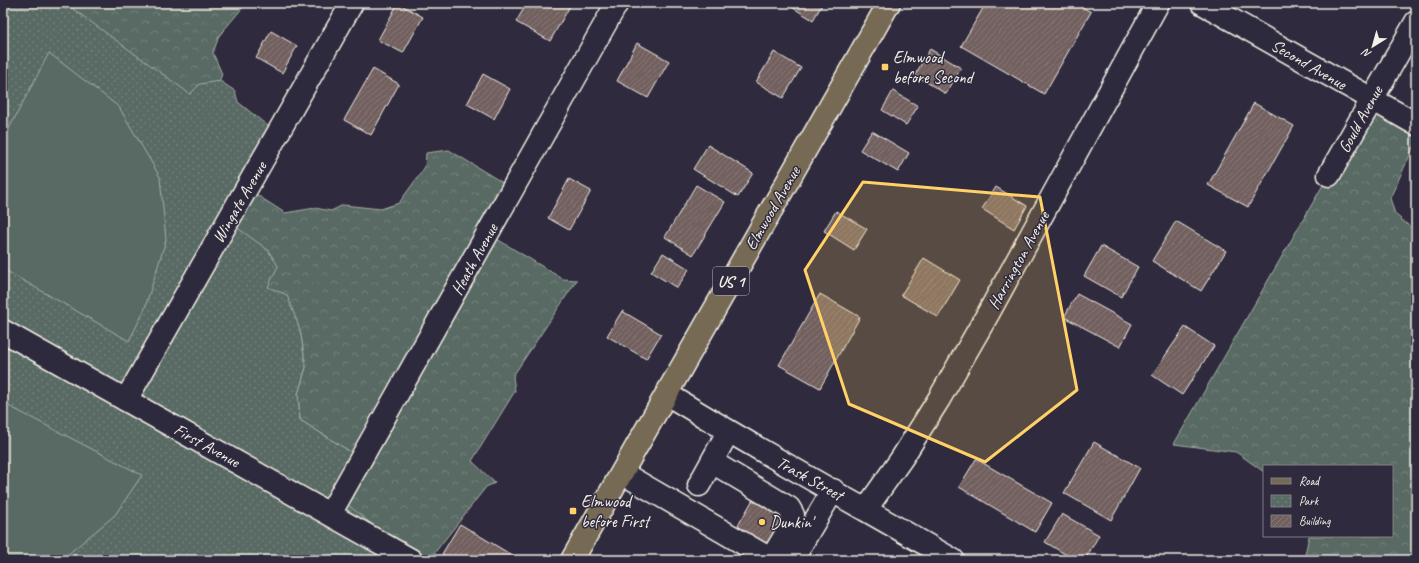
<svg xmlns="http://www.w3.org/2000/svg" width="1419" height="563" font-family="Caveat,sans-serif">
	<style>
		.forest { fill: url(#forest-crowns); stroke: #a6aea6 }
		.park { fill: url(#park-dots); stroke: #a6aea6 }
		.pitch { fill: #586b64; stroke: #a6aea6 }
		.building { fill: url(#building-hatch); stroke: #f4f1e8 }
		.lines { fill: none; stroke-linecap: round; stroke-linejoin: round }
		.minor-casing { stroke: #f4f1e8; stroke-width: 25 }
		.major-casing { stroke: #f4f1e8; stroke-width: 25 }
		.minor { stroke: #2f2a3d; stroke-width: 22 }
		.major { stroke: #776a54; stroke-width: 22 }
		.marked { fill: #ffd166; fill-opacity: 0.2; stroke: #ffd166; stroke-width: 3; stroke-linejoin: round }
		.poi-dot { fill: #ffd166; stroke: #2f2a3d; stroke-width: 1.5 }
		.labels { text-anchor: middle; stroke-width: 3; stroke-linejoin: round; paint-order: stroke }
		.shield { fill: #2f2a3d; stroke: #b9b5b5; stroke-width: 1 }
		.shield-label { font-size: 16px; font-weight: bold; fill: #f4f1e8 }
		.poi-label { font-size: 17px; fill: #f4f1e8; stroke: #2f2a3d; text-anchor: start }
		.street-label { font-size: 17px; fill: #f4f1e8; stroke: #2f2a3d }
	</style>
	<defs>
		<pattern id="forest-crowns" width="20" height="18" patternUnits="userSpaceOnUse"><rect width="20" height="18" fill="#586b64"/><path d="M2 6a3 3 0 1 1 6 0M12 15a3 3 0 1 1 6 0" fill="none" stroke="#71817a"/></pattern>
		<pattern id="park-dots" width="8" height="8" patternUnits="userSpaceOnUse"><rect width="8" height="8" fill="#586b64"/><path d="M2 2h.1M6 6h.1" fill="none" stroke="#71817a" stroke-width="1.8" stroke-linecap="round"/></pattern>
		<pattern id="building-hatch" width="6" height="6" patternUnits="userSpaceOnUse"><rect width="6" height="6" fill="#72605f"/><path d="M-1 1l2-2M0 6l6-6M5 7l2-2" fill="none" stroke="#877776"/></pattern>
	</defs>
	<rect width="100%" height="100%" fill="#2f2a3d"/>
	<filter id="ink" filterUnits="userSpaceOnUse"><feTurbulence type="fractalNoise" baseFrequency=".025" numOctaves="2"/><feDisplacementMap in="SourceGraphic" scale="8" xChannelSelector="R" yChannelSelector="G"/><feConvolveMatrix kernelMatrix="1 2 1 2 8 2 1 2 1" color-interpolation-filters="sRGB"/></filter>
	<g filter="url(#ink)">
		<g class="forest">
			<path d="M3,3H248L244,6L219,36L213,53L222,74L219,82L184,100Z"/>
			<path d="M1367,97L1416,122V142L1390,198L1395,214L1416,232V560H1302L1305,555L1309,536H1392V466H1264V472L1236,452L1174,444L1342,152Z"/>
			<path d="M449,150L508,186L487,233L563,279L577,280L513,376L515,391L472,461L495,483L486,487L436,551L431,560H73L357,456L300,420L298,394L306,367L300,330L268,287L228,221L246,188L285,213L315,208L331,211L343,205L381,209L399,203L425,167L426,153Z"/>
		</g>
		<path class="park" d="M3,3H60L69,6L190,94L200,84L220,81L235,91L238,102L274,131L228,221L268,250L278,266L268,287L287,295L300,330L306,367L298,394L300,420L357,456L337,496L416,560H3Z"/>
		<g class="pitch">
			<path d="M49,53L119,107L160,177L166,240L144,311L129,341L3,269V140Z"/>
			<path d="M3,403L142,475L115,515L61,560H3Z"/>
		</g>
		<g class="building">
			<path d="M398,3L423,17L403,53L378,40Z"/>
			<path d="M527,3H565L570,6L550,41L516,22Z"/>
			<path d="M785,3H823L813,20Z"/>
			<path d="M986,3H1075L1091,12L1044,94L961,46Z"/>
			<path d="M271,31L297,46L282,73L256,58Z"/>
			<path d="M637,43L669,61L648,98L617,81Z"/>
			<path d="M930,49L961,68L946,94L915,75Z"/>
			<path d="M774,52L801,68L783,98L756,82Z"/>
			<path d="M373,69L399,84L371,135L344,120Z"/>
			<path d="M483,74L510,89L494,119L467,104Z"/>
			<path d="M893,91L918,106L906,125L882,110Z"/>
			<path d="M1254,103L1294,126L1248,207L1208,185Z"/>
			<path d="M872,131L909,153L898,172L860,150Z"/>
			<path d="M708,145L753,173L738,197L693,169Z"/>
			<path d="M569,179L591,191L569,230L548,218Z"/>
			<path d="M696,185L725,202L693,255L665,237Z"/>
			<path d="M996,187L1027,206L1014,229L982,209Z"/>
			<path d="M836,211L867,229L854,250L824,231Z"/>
			<path d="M1176,221L1226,251L1201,291L1152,261Z"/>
			<path d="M1101,246L1138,267L1121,297L1084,276Z"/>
			<path d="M663,253L689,269L677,288L651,272Z"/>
			<path d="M924,258L960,280L938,317L901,295Z"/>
			<path d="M820,294L860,317L820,388L779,365Z"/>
			<path d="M1077,294L1132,324L1120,347L1064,317Z"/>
			<path d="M622,311L661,334L646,359L607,336Z"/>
			<path d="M1185,327L1214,346L1182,395L1152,375Z"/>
			<path d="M1094,442L1140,468L1111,520L1064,493Z"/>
			<path d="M976,459L1052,503L1035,532L959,487Z"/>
			<path d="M755,496L788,515L769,548L736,529Z"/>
			<path d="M1062,514L1099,535L1085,560H1075L1045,542Z"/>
			<path d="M460,524L520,560H452L442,554Z"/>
		</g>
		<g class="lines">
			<defs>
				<g id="minor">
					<path d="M1202,3L1416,124"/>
					<path d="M1329,175L1416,22"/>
					<path d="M3,331L411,560"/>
					<path d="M667,394C761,452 858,505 953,560"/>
					<path d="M126,400L352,3"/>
					<path d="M712,462L789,508L793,515L791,526L771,559"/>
					<path d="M622,473L772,560"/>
					<path d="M699,485L728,432"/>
					<path d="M866,509L902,458L939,399L989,312L1158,3"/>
					<path d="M330,514L617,3"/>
					<path d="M792,560L833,490"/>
				</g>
				<path id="major" d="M572,560L889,3"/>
			</defs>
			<use href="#minor" class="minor-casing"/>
			<use href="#major" class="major-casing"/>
			<use href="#minor" class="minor"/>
			<use href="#major" class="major"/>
		</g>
	</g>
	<path class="marked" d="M863,182L1040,197L1077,390L985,462L849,404L805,270Z"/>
	<g class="poi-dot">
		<rect x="881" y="63" width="8" height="8" rx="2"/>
		<rect x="569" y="507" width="8" height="8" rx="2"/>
		<circle cx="762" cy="522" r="4"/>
	</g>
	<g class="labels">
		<rect class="shield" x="713" y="267" width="36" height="28" rx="3"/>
		<g class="shield-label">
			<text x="731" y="287">US 1</text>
		</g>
		<g class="poi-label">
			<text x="893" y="63">Elmwood<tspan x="893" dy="20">before Second</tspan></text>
			<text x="581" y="507">Elmwood<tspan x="581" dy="20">before First</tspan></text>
			<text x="770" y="528">Dunkin'</text>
		</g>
		<g class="street-label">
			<text transform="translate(1309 64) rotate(30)" y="6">Second Avenue</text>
			<text transform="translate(1360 119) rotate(-61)" y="6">Gould Avenue</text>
			<text transform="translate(239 202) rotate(-60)" y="6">Wingate Avenue</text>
			<text transform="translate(772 208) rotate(-60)" y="6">Elmwood Avenue</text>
			<text transform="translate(474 259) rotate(-61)" y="6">Heath Avenue</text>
			<text transform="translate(1018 260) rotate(-61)" y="6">Harrington Avenue</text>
			<text transform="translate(207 445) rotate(29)" y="6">First Avenue</text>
			<text transform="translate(810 478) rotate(29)" y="6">Trask Street</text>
		</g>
	</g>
	<rect width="1419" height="563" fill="none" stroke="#2f2a3d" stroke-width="16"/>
	<rect x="8" y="8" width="1403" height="547" fill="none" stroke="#f4f1e8" stroke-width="1.5" filter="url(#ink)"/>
	<rect x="1263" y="465" width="130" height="72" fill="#2f2a3d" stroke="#7e7a81"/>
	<rect x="1271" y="478" width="20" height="6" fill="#776a54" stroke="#7e7a81"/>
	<text x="1299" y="485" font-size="12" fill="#f4f1e8">Road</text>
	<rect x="1271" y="495" width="20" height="12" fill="url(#park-dots)" stroke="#7e7a81"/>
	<text x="1299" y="505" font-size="12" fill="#f4f1e8">Park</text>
	<rect x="1271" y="515" width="20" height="12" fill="url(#building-hatch)" stroke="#7e7a81"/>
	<text x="1299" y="525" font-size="12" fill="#f4f1e8">Building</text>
	<g transform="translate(1373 46) rotate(217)" stroke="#2f2a3d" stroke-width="3" paint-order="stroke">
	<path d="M0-3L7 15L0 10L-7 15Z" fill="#f4f1e8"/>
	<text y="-6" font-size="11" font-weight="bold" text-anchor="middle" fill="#f4f1e8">N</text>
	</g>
</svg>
